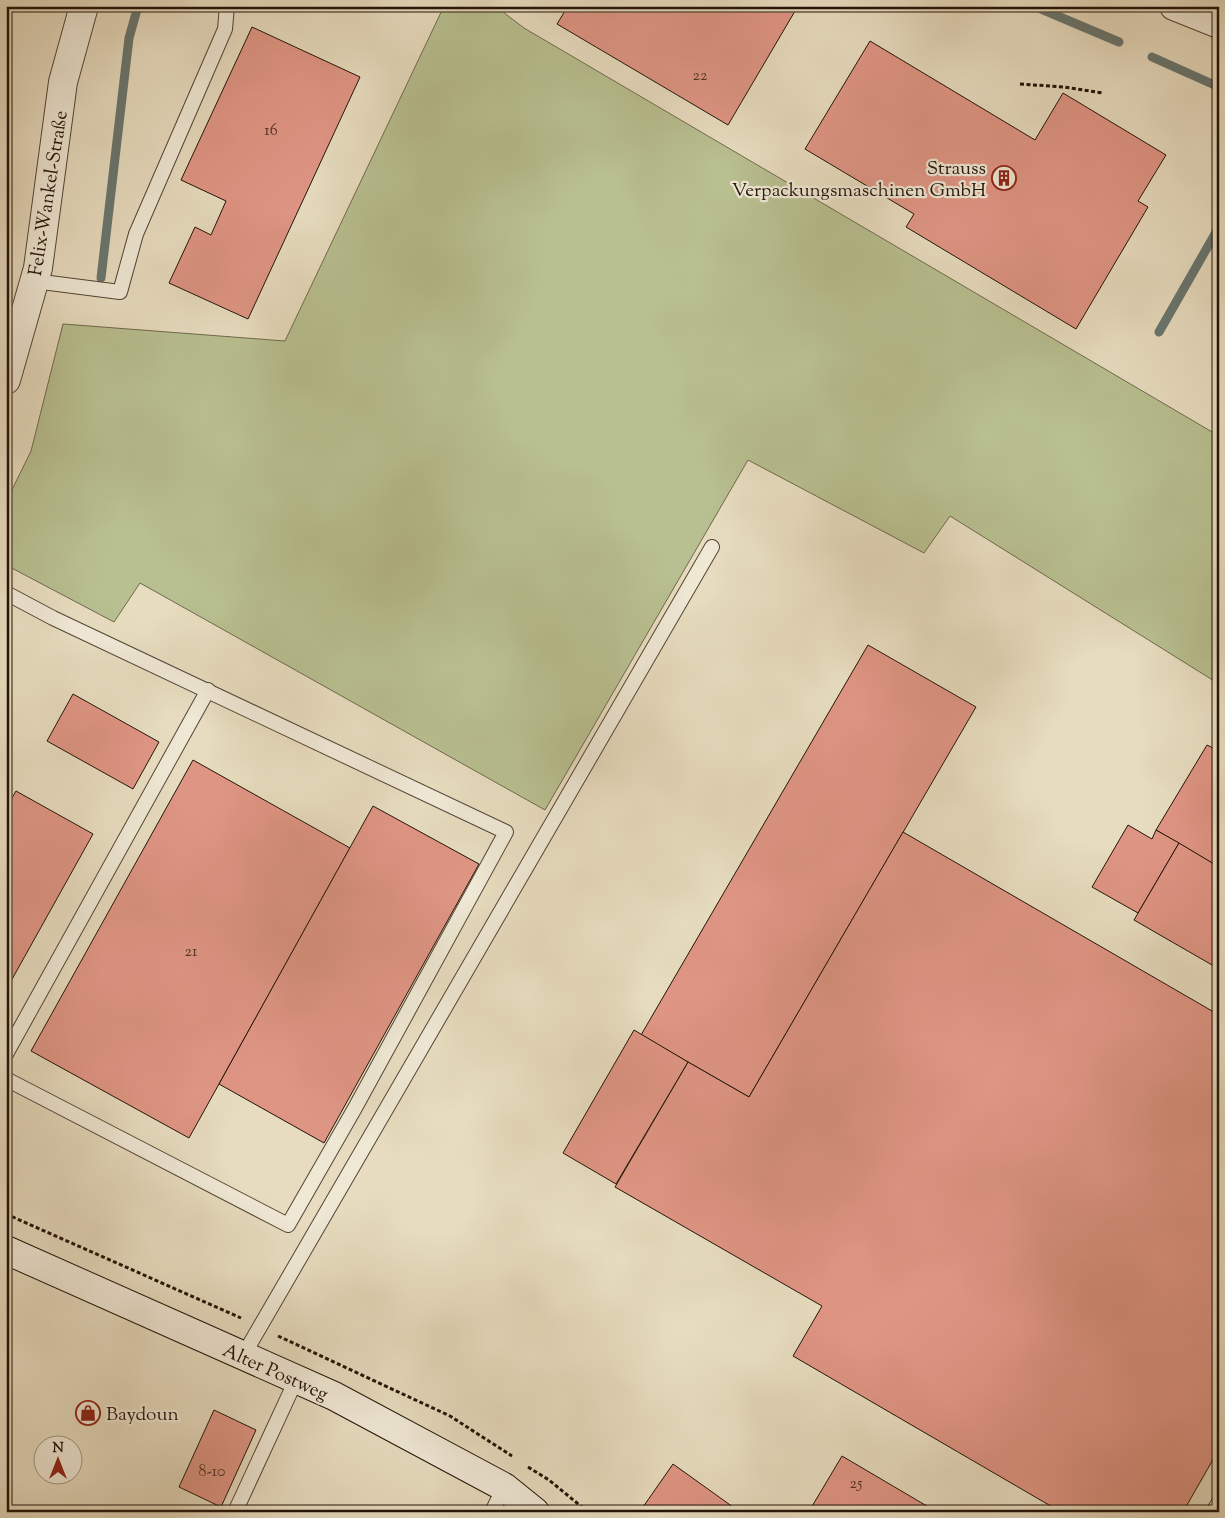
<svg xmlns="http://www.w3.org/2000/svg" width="1225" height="1518" font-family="'Sorts Mill Goudy',serif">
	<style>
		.green { fill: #b8bf90; stroke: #6e694c }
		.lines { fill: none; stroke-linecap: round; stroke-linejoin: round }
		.stream { stroke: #697770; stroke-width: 9 }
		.building { fill: #df9584; stroke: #231308 }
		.lane-casing { stroke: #544536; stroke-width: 16 }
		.street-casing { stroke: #544536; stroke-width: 30 }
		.secondary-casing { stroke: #231308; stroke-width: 30 }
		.path { stroke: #231308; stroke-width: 3; stroke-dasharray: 4 2.5; stroke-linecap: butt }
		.lane { stroke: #efe8d5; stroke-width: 14 }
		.street { stroke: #efe8d5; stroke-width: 28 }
		.secondary { stroke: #efe8d5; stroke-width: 28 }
		.labels { text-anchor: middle; stroke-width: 4.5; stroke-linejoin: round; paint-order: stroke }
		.number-label { font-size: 16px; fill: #523427 }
		.poi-label { font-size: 19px; fill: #231308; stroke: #efe8d5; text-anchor: end }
		.street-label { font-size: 19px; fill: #231308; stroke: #efe8d5 }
	</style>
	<rect width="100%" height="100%" fill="#e7dcbf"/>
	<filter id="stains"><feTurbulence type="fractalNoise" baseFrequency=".004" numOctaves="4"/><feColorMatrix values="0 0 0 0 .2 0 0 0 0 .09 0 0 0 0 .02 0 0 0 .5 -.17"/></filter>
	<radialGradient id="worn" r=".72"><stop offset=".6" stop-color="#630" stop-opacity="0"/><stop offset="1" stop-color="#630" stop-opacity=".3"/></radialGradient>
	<path class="green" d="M444,6H495L524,28L1219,436V684L950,516L924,553L748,460L545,810L140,583L114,622L6,565V502L31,451L63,324L285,341Z"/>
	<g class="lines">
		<g class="stream">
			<path d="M1034,6L1119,42"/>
			<path d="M1152,57L1219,87"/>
			<path d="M101,278L129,38L138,6"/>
			<path d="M1159,332L1219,227"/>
		</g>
	</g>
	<g class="building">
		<path d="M568,6H798L728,125L557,24Z"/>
		<path d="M252,27L360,77L248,319L169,283L195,227L211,235L226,201L181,180Z"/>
		<path d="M870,41L1035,140L1063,93L1166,155L1138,201L1148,207L1076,329L906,227L914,214L805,149Z"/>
		<path d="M868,645L976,707L749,1097L641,1035Z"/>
		<path d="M73,694L159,742L133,789L47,741Z"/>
		<path d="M1207,745L1219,751V867L1156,830Z"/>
		<path d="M193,760L350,848L189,1138L31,1051Z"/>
		<path d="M16,791L93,834L6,990V808Z"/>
		<path d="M373,806L479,864L324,1143L219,1084Z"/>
		<path d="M1128,825L1152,839L1156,830L1179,843L1138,913L1092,887Z"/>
		<path d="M903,832L1219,1015V1449L1183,1512H1061L793,1356L822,1306L615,1187L688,1062L749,1097Z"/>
		<path d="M1179,843L1219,867V969L1134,920Z"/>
		<path d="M634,1030L688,1062L616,1184L563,1153Z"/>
		<path d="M214,1410L256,1430L221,1507L179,1487Z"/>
		<path d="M842,1456L937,1512H818L811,1508Z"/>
		<path d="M673,1464L740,1512H650L643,1507Z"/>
	</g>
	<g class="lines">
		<defs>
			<g id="lane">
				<path d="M34,281L120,292L136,234L225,29L227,6"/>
				<path d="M6,593L53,618L506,832L355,1108L288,1225L6,1079"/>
				<path d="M6,1054L208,690"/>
				<path d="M243,1356L712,547"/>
				<path d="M235,1512L296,1380"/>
				<path d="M492,1512L504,1487"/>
				<path d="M1213,1512L1219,1502"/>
			</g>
			<g id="street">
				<path d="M1174,6L1219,24"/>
				<path d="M6,380L38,268L63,82L84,6"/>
			</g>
			<path id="secondary" d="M6,1250L334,1396L504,1487L535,1512"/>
		</defs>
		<use href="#lane" class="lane-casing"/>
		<use href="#street" class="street-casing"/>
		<use href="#secondary" class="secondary-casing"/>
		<g class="path">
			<path d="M1020,84L1064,87L1103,93"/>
			<path d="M6,1214L241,1318"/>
			<path d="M278,1336L450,1416L512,1456"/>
			<path d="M528,1467L549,1480L588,1512"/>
		</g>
		<use href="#lane" class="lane"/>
		<use href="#street" class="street"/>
		<use href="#secondary" class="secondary"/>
	</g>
	<defs>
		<symbol id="building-ring" viewBox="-11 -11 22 22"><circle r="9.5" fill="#efe8d5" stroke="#8f2418" stroke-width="1.5"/><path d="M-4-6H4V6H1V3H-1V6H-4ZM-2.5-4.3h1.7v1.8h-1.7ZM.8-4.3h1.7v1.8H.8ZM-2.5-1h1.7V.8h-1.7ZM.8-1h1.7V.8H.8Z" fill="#8f2418"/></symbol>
		<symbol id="shop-ring" viewBox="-11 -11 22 22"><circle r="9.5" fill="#efe8d5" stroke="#8f2418" stroke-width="1.5"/><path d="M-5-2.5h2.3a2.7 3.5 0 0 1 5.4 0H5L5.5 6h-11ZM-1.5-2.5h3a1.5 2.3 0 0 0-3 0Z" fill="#8f2418"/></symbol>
	</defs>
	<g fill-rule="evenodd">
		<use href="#building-ring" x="990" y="164" width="28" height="28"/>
		<use href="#shop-ring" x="74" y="1399" width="28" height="28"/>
	</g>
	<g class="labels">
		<g class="number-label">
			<text x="700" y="80">22</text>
			<text x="271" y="135">16</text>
			<text x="191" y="956">21</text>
			<text x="212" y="1476">8-10</text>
			<text x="856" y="1488">25</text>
		</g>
		<g class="poi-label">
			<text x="986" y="174">Strauss<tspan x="986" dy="22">Verpackungsmaschinen GmbH</tspan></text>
			<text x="106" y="1420" text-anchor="start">Baydoun</text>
		</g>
		<g class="street-label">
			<text transform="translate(47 193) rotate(-81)" y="7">Felix-Wankel-Straße</text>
			<text transform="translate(276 1371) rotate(24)" y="7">Alter Postweg</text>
		</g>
	</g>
	<rect width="1225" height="1518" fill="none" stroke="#e7dcbf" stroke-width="25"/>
	<rect x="8" y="8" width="1210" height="1503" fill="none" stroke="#231308" stroke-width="2.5"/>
	<rect x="12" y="12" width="1200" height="1493" fill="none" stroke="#231308"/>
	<g transform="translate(58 1460)"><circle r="24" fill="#efe8d5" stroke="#9d9383"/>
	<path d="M0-4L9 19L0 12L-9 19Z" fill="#8f2418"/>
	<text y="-8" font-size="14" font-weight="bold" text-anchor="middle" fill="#231308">N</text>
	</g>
	<rect width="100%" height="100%" filter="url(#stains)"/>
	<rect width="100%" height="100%" fill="url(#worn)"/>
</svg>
